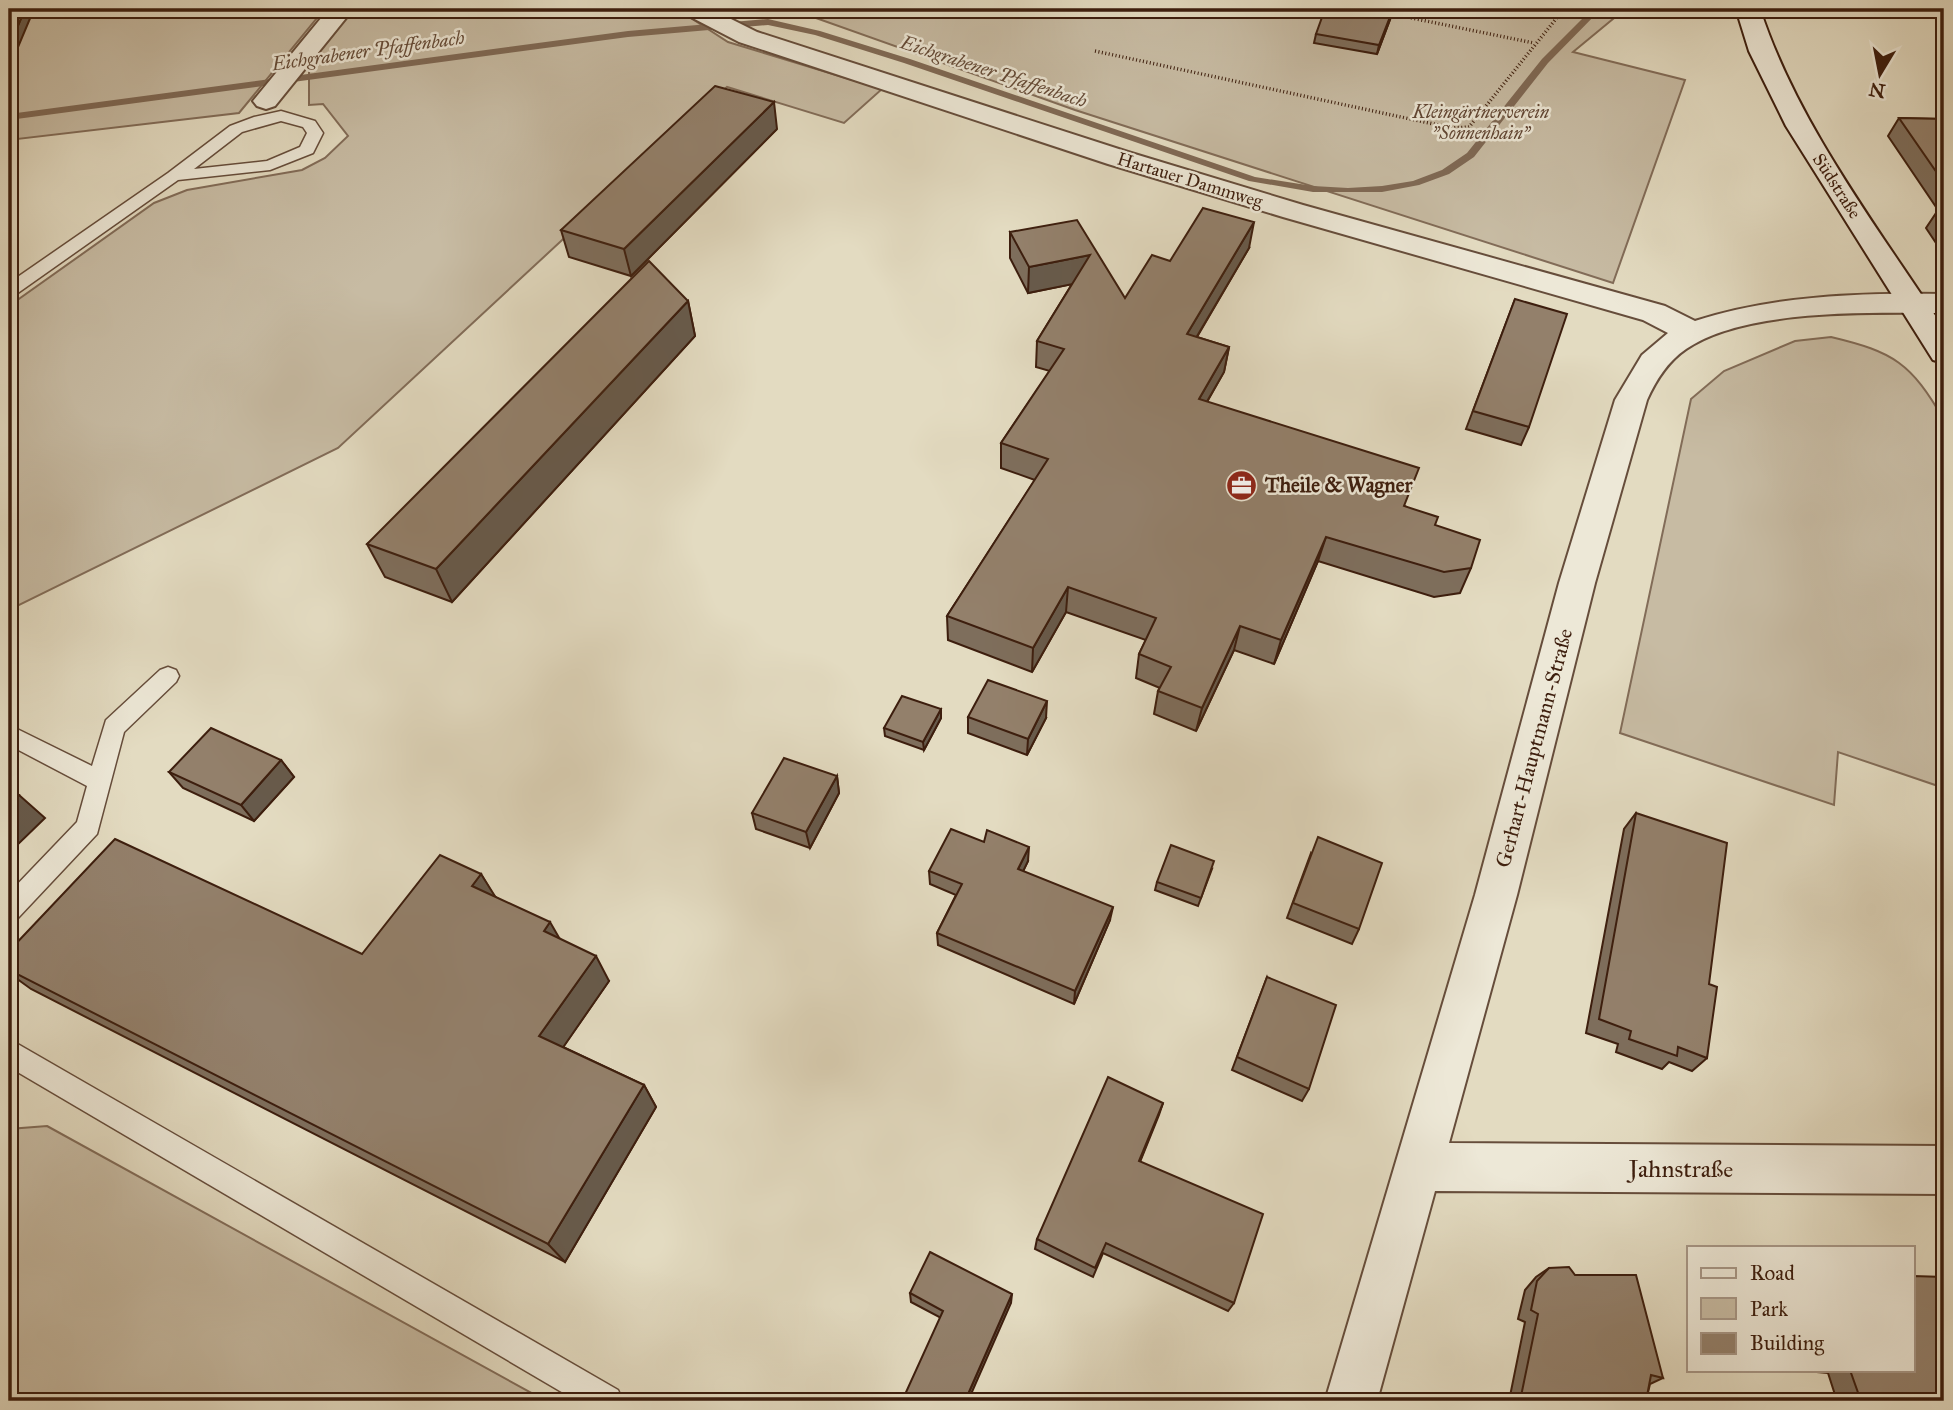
<svg xmlns="http://www.w3.org/2000/svg" width="1953" height="1410" font-family="'IM FELL Great Primer',serif">
	<style>
		.green { fill: #c7bba3; stroke: #826c58; stroke-width: 2 }
		.lines { fill: none; stroke-linecap: round; stroke-linejoin: round }
		.stream { fill: #7f6955; fill-rule: evenodd }
		.lane-casing { stroke: #664d3b; stroke-width: 3 }
		.street-casing { stroke: #664d3b; stroke-width: 4 }
		.secondary-casing { stroke: #3d1e0e; stroke-width: 4 }
		.path { stroke: #3d1e0e; stroke-width: 3.5; stroke-dasharray: 1 2.5; stroke-linecap: butt }
		.lane { fill: #ede8d7; fill-rule: evenodd }
		.street { fill: #ede8d7; fill-rule: evenodd }
		.secondary { fill: #ede8d7; fill-rule: evenodd }
		.wall { fill: #7e6e5c; stroke: #3d1e0e; stroke-width: 2 }
		.shaded-wall { fill: #675a4b; stroke: #3d1e0e; stroke-width: 2 }
		.building { fill: #93806b; stroke: #3d1e0e; stroke-width: 2 }
		.labels { text-anchor: middle; stroke-width: 5; stroke-linejoin: round; paint-order: stroke }
		.far-park-label { font-size: 18px; font-style: italic; fill: #604533; stroke: #ede8d7 }
		.far-street-label { font-size: 18px; fill: #3d1e0e; stroke: #ede8d7 }
		.far-water-label { font-size: 19px; font-style: italic; fill: #644a37; stroke: #ede8d7 }
		.poi-label { font-size: 21px; font-weight: bold; fill: #3d1e0e; stroke: #ede8d7; text-anchor: start }
		.street-label { font-size: 21px; fill: #3d1e0e; stroke: #ede8d7 }
		.near-street-label { font-size: 24px; fill: #3d1e0e; stroke: #ede8d7 }
	</style>
	<rect width="100%" height="100%" fill="#e3dbc1"/>
	<filter id="stains"><feTurbulence type="fractalNoise" baseFrequency=".00286" numOctaves="4"/><feColorMatrix values="0 0 0 0 .2 0 0 0 0 .09 0 0 0 0 .02 0 0 0 .5 -.17"/></filter>
	<radialGradient id="worn" r=".72"><stop offset=".6" stop-color="#630" stop-opacity="0"/><stop offset="1" stop-color="#630" stop-opacity=".3"/></radialGradient>
	<g class="green">
		<path d="M9,9H322V12L239,113L9,140Z"/>
		<path d="M347,9H677L728,42L882,89L844,123L727,87L338,448L9,610V306L154,203L187,190L302,170L325,158L348,136L323,104L309,105V67Z"/>
		<path d="M759,9H1625L1573,52L1685,80L1613,283L1075,110L816,18Z"/>
		<path d="M1831,337C1894,352 1911,363 1944,420V788L1838,752L1834,805L1620,733L1691,399L1724,371L1795,341Z"/>
		<path d="M47,1126L546,1401H547H9V1129Z"/>
	</g>
	<g class="lines">
		<path class="stream" d="M1592,9H1601L1548,63L1474,157L1449,174L1419,185L1382,192H1313L1249,181L904,63L815,35L768,25L628,37L9,120V114L628,31L768,19L820,31L910,59L1255,177L1313,186L1348,188L1382,186L1413,181L1442,170L1467,153L1542,59Z"/>
		<defs>
			<g id="lane">
				<path d="M281,111L315,121L323,133L313,153L270,170L178,180L15,295L9,296V283L168,173L230,126L254,117ZM281,121L303,127L307,133L300,147L267,161L194,169L242,132Z"/>
				<path d="M168,667L176,670L179,676L176,682L124,732L97,834L18,918L9,921V893L77,822L87,786L9,745V725L92,766L106,720L160,670Z"/>
				<path d="M9,1039L618,1390L623,1401H577L9,1067Z"/>
			</g>
			<g id="street">
				<path d="M323,9H347L346,18L275,106L266,109L257,106L253,101L322,17Z"/>
				<path d="M681,9H711L757,32L1128,152L1303,205L1665,306L1695,321C1776,295 1860,293 1944,294V313C1872,313 1746,308 1686,349C1667,362 1656,380 1647,400L1595,583L1517,895L1449,1143L1944,1146V1194L1435,1191L1377,1401H1325L1475,895L1559,583L1615,400L1642,355L1668,333L1643,320L1283,217L1108,164L739,42L685,14Z"/>
			</g>
			<path id="secondary" d="M1736,9H1760C1797,123 1879,229 1944,329V363L1933,360L1786,126L1749,51Z"/>
		</defs>
		<use href="#lane" class="lane-casing"/>
		<use href="#street" class="street-casing"/>
		<use href="#secondary" class="secondary-casing"/>
		<g class="path">
			<path d="M1387,13L1534,43"/>
			<path d="M1095,51L1452,128L1469,127L1564,9"/>
		</g>
		<use href="#lane" class="lane"/>
		<use href="#street" class="street"/>
		<use href="#secondary" class="secondary"/>
	</g>
	<g class="wall">
		<path d="M1394,9L1377,54L1314,43L1316,34Z"/>
		<path d="M1899,118L1944,119V255L1926,228L1938,210L1888,136Z"/>
		<path d="M777,129L631,276L569,257L561,230Z"/>
		<path d="M1010,232L1125,298L1170,261L1249,248L1197,337L1229,347L1224,372L1207,402L1405,506L1435,525L1471,568L1460,593L1434,597L1318,561L1274,664L1234,650L1196,731L1154,714L1158,691L1160,688L1136,678L1139,654L1146,640L1066,612L1032,672L948,640L947,616L1035,480L1001,468V443L1050,371L1036,367L1037,341L1072,284L1028,293L1010,258Z"/>
		<path d="M1515,299L1529,427L1521,445L1466,429Z"/>
		<path d="M688,301L695,336L452,602L385,577L367,544Z"/>
		<path d="M941,709V718L924,750L885,736L884,728Z"/>
		<path d="M968,717L1046,718L1027,755L968,733Z"/>
		<path d="M281,760L294,777L254,821L183,788L169,772Z"/>
		<path d="M837,776L839,793L810,848L756,829L752,813Z"/>
		<path d="M1636,813L1709,984L1707,1058L1692,1071L1669,1062L1662,1069L1616,1052L1618,1044L1586,1033L1624,829Z"/>
		<path d="M984,842L1028,861L1023,871L1110,920L1074,1004L938,945L937,933L956,895L930,884L929,871Z"/>
		<path d="M1311,853L1359,929L1352,944L1287,918Z"/>
		<path d="M1212,869L1198,906L1155,890L1157,882Z"/>
		<path d="M481,874L494,896L559,938L609,981L563,1047L644,1085L656,1107L565,1262L31,989L9,973V951L362,954Z"/>
		<path d="M1267,977L1309,1089L1302,1101L1232,1070Z"/>
		<path d="M1163,1103L1140,1161L1234,1303L1228,1311L1103,1253L1093,1277L1035,1249L1037,1239Z"/>
		<path d="M1549,1268L1663,1378L1650,1384L1646,1401H1509L1525,1322L1518,1319L1525,1290L1536,1277Z"/>
		<path d="M910,1293L1011,1303L941,1318L911,1302Z"/>
		<path d="M1816,1370H1913L1944,1401H1837L1828,1373L1817,1372Z"/>
	</g>
	<g class="shaded-wall">
		<path d="M25,9H34L13,59H9V47Z"/>
		<path d="M1393,9H1394L1377,54L1379,45Z"/>
		<path d="M774,102L777,129L631,276L624,249Z"/>
		<path d="M1254,222L1249,248L1183,360L1187,334Z"/>
		<path d="M1090,255L1088,281L1028,293L1029,267Z"/>
		<path d="M688,301L695,336L452,602L436,569Z"/>
		<path d="M1229,347L1224,372L1194,424L1199,399Z"/>
		<path d="M1326,537L1318,561L1274,664L1281,640Z"/>
		<path d="M1068,587L1066,612L1032,672L1033,648Z"/>
		<path d="M1240,626L1234,650L1196,731L1202,708Z"/>
		<path d="M1047,701L1046,718L1027,755L1028,739Z"/>
		<path d="M941,709V718L924,750L923,742Z"/>
		<path d="M281,760L294,777L254,821L241,805Z"/>
		<path d="M837,776L839,793L810,848L806,832Z"/>
		<path d="M19,795L45,818L9,853V805Z"/>
		<path d="M1029,847L1028,861L1018,882V869Z"/>
		<path d="M481,874L498,901L472,886Z"/>
		<path d="M1113,907L1110,920L1074,1004L1075,991Z"/>
		<path d="M550,922L565,948L544,931Z"/>
		<path d="M596,956L609,981L555,1059L539,1036Z"/>
		<path d="M644,1085L656,1107L565,1262L548,1244Z"/>
		<path d="M1163,1103L1159,1115L1136,1172L1139,1161Z"/>
		<path d="M1012,1294L1011,1303L968,1401H965Z"/>
	</g>
	<g class="building">
		<path d="M9,9H25L9,47Z"/>
		<path d="M1325,9H1393L1379,45L1316,34Z"/>
		<path d="M715,86L774,102L624,249L561,230Z"/>
		<path d="M1899,118L1944,119V183Z"/>
		<path d="M1203,208L1254,222L1187,334L1229,347L1199,399L1419,468L1404,506L1438,517L1435,525L1480,540L1471,568L1444,572L1326,537L1281,640L1240,626L1202,708L1158,691L1171,667L1139,654L1156,618L1068,587L1033,648L947,616L1048,459L1001,443L1064,349L1037,341L1090,255L1029,267L1010,232L1077,220L1125,298L1152,255L1170,261Z"/>
		<path d="M1938,209L1944,210V218Z"/>
		<path d="M649,261L688,301L436,569L367,544Z"/>
		<path d="M1515,299L1567,314L1529,427L1473,411Z"/>
		<path d="M988,680L1047,701L1028,739L968,717Z"/>
		<path d="M902,696L941,709L923,742L884,728Z"/>
		<path d="M211,728L281,760L241,805L169,772Z"/>
		<path d="M784,758L837,776L806,832L752,813Z"/>
		<path d="M9,789L19,795L9,805Z"/>
		<path d="M1636,813L1727,843L1709,984L1717,987L1707,1058L1678,1047L1677,1056L1629,1039L1631,1031L1599,1019Z"/>
		<path d="M951,829L984,842L987,830L1029,847L1018,869L1113,907L1075,991L937,933L962,884L929,871Z"/>
		<path d="M1318,837L1382,863L1359,929L1293,903Z"/>
		<path d="M115,839L362,954L440,855L481,874L472,886L550,922L544,931L596,956L539,1036L644,1085L548,1244L9,970V951Z"/>
		<path d="M1171,845L1214,861L1201,898L1157,882Z"/>
		<path d="M1267,977L1336,1005L1309,1089L1237,1057Z"/>
		<path d="M1108,1077L1163,1103L1139,1161L1263,1214L1234,1303L1106,1243L1095,1268L1037,1239Z"/>
		<path d="M930,1252L1012,1294L965,1401H902L943,1311L910,1293Z"/>
		<path d="M1569,1267L1575,1275H1636L1663,1378L1651,1375L1646,1401H1520L1538,1314L1531,1310L1537,1281L1549,1268Z"/>
		<path d="M1913,1276L1944,1277V1401H1861L1850,1370H1913Z"/>
	</g>
	<defs>
		<symbol id="office-disc" viewBox="-11 -11 22 22"><circle r="9.5" fill="#8f2418" stroke="#ede8d7"/><path d="M-6-3h4V-5.5h4V-3h4V5H-6ZM-1-4.5V-3h2v-1.5ZM-6 0V1H6V0Z" fill="#fff"/></symbol>
	</defs>
	<g fill-rule="evenodd">
		<use href="#office-disc" x="1224" y="468" width="35" height="35"/>
	</g>
	<g class="labels">
		<g class="far-park-label">
			<text x="1481" y="118">Kleingärtnerverein<tspan x="1481" dy="21">"Sonnenhain"</tspan></text>
		</g>
		<g class="far-street-label">
			<text transform="translate(1190 180) rotate(17)" y="6">Hartauer Dammweg</text>
			<text transform="translate(1837 186) rotate(57)" y="6">Südstraße</text>
		</g>
		<g class="far-water-label">
			<text transform="translate(368 50) rotate(-8)" y="7">Eichgrabener Pfaffenbach</text>
			<text transform="translate(994 71) rotate(18)" y="7">Eichgrabener Pfaffenbach</text>
		</g>
		<g class="poi-label">
			<text x="1265" y="492">Theile &amp; Wagner</text>
		</g>
		<g class="street-label">
			<text transform="translate(1534 748) rotate(-75)" y="7">Gerhart-Hauptmann-Straße</text>
		</g>
		<g class="near-street-label">
			<text x="1681" y="1177">Jahnstraße</text>
		</g>
	</g>
	<rect width="1953" height="1410" fill="none" stroke="#e3dbc1" stroke-width="35"/>
	<rect x="10" y="10" width="1932" height="1389" fill="none" stroke="#3d1e0e" stroke-width="3.5"/>
	<rect x="18" y="18" width="1918" height="1375" fill="none" stroke="#3d1e0e" stroke-width="2"/>
	<rect x="1687" y="1246" width="228" height="126" fill="#ede8d7" stroke="#a79787" stroke-width="2"/>
	<rect x="1701" y="1268" width="35" height="10" fill="#ede8d7" stroke="#a79787" stroke-width="2"/>
	<text x="1750" y="1280" font-size="21" fill="#3d1e0e">Road</text>
	<rect x="1701" y="1298" width="35" height="21" fill="#c7bba3" stroke="#a79787" stroke-width="2"/>
	<text x="1750" y="1316" font-size="21" fill="#3d1e0e">Park</text>
	<rect x="1701" y="1333" width="35" height="21" fill="#93806b" stroke="#a79787" stroke-width="2"/>
	<text x="1750" y="1350" font-size="21" fill="#3d1e0e">Building</text>
	<g transform="translate(1880 74) rotate(190)" stroke="#ede8d7" stroke-width="5" paint-order="stroke">
	<path d="M0-5L12 26L0 18L-12 26Z" fill="#3d1e0e"/>
	<text y="-10" font-size="19" font-weight="bold" text-anchor="middle" fill="#3d1e0e">N</text>
	</g>
	<rect width="100%" height="100%" filter="url(#stains)"/>
	<rect width="100%" height="100%" fill="url(#worn)"/>
</svg>
